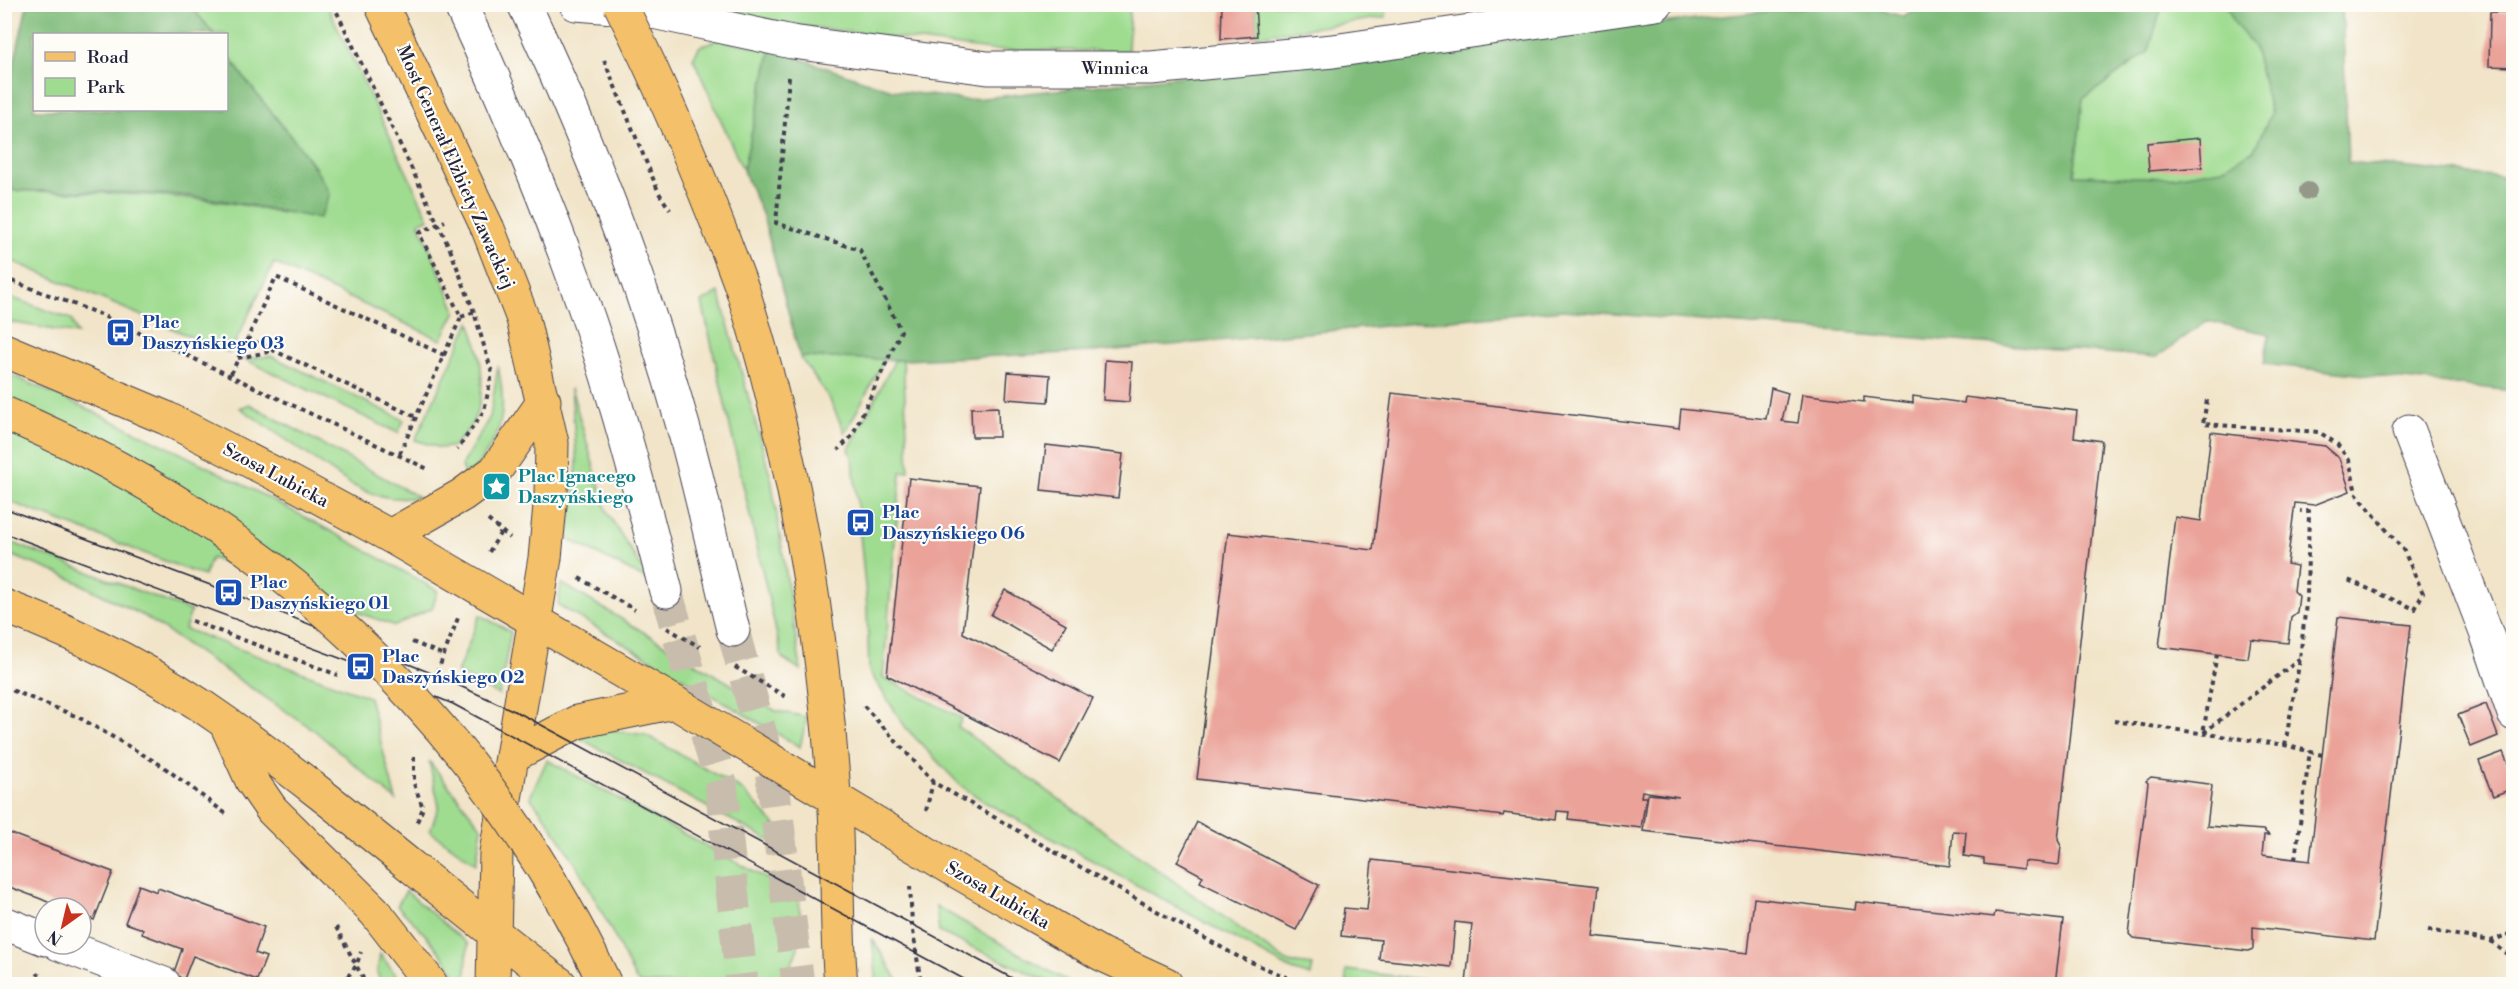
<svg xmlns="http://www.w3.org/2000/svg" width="2518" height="989" font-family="'Libre Bodoni',serif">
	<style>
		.green { fill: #9fdc90; stroke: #607f66; stroke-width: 1.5 }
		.forest { fill: #7fbc7a; stroke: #506f5a; stroke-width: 1.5 }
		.building { fill: #eaa299 }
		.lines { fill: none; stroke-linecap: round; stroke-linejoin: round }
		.minor-tunnel { stroke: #c8bdac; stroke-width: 33; stroke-dasharray: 33 16; stroke-linecap: butt }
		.minor-casing { stroke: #413f50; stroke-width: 35 }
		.major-casing { stroke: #413f50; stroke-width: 35 }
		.path { stroke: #413f50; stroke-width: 4; stroke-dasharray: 4.5 4.5; stroke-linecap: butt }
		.minor { stroke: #fff; stroke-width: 33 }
		.major { stroke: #f4c16a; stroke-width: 33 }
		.tram { stroke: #22223b; stroke-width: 1.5 }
		.major-bridge-casing { stroke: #413f50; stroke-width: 35; stroke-linecap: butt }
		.path-bridge { stroke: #413f50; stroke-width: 4; stroke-dasharray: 4.5 4.5; stroke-linecap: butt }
		.major-bridge { stroke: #f4c16a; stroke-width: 33 }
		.tree { fill: #949888 }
		.labels { text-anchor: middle; stroke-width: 4.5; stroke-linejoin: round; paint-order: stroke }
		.street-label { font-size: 18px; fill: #22223b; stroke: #fdfcf7 }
		.transit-label { font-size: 18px; font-weight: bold; fill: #164399; stroke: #fdfcf7; text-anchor: start }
		.culture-label { font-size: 18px; font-weight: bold; fill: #0d838f; stroke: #fdfcf7; text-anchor: start }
	</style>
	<rect width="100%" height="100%" fill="#fdfcf7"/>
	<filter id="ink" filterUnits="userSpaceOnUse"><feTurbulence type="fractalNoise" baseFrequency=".0167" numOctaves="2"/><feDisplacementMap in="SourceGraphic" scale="12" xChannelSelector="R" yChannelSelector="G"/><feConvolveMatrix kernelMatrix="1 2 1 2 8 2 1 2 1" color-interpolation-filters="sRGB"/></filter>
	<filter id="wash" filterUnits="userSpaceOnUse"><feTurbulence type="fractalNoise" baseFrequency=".008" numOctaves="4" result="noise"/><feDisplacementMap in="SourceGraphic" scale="24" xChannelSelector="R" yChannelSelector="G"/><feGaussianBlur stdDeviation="1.35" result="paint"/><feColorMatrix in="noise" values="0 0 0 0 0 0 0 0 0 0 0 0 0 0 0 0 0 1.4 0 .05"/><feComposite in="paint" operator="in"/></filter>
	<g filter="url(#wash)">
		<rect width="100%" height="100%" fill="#f1e4c8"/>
		<g class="green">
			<path d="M190,5H327L429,219L419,222L456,311L441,340L274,263L230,353L5,258V190C98,194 191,191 282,213L316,168L245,81L227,53L226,34H214Z"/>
			<path d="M702,5H1130L1128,51L991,50L731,17Z"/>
			<path d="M1255,5H1387L1386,17L1257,36Z"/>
			<path d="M2159,5H2226L2236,25L2254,46L2271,114L2254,150L2222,169L2169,178L2074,175L2083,99L2148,52L2161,10Z"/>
			<path d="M717,40L771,49L743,170L693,58L700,46Z"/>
			<path d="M719,292L771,478L801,670L782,658L702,302Z"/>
			<path d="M4,295L71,319L77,334L5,321Z"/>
			<path d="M470,322C485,363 492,417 451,447L440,448L415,440Z"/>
			<path d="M271,356L404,420L398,433L244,359Z"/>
			<path d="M800,357L885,359L845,433L829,398Z"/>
			<path d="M895,360H903L909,471L901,472L883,677L962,718L958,727L1287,962L1313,965L1311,976L1292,970L985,802L960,785L906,728L869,671L867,607L853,460L849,449Z"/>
			<path d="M498,366C509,421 500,438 465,480L462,464L490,417Z"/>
			<path d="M4,372C154,436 297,510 438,591L432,608L395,626L211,558L204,576L5,500Z"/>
			<path d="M571,388L607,512L650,581L568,539L577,464Z"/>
			<path d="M249,404L419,497C395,501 374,497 352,485L240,408Z"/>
			<path d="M5,540L191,611L185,629L369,697L396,800L314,730L144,616L63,575L5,553Z"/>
			<path d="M561,583L776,711L807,717L800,747L558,605Z"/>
			<path d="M480,615L511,632L499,695L457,673Z"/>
			<path d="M610,730L646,735L741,789L771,820L782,835L789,851L579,738Z"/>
			<path d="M547,760L799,896C802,937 802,947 782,983L641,984L636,980C605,918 574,851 530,797Z"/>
			<path d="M429,761L482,828L476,864L430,831L439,806Z"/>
			<path d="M406,891L468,944L465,984H462C444,955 422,929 397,906Z"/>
			<path d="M936,906L1072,984H1053L939,932Z"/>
			<path d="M872,938L900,984H877Z"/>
			<path d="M380,954L403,984H382L377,973Z"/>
			<path d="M1346,970L1460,984H1347Z"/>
		</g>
		<g class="forest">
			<path d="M2159,4L2161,10L2148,52L2083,99L2074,175L2169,178L2222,169L2254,150L2271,114L2254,46L2236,25L2226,5H2342L2348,162L2513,178V391L2264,364L2269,334L2207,321L2157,357L1563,310L1093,352L903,360L800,357L763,216L743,170L771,49L892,90L966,100L1824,5H1866L1904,17L1921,5Z"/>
			<path d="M190,5L214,34H34V110H226L227,53C258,102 303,142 330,194L320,218C276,212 233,200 188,196C127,191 66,192 5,190V104L27,5Z"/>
		</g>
		<g id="blocks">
			<g class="building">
				<path d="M1222,4H1255L1257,36L1221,39Z"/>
				<path d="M2490,12H2514V67L2489,66Z"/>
				<path d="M2200,138L2202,167L2149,171L2147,143Z"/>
				<path d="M1105,360L1132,362L1129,402L1103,400Z"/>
				<path d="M1008,372L1050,375L1048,402L1006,399Z"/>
				<path d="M1771,388L1788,393L1782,421L1798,423L1802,394L1864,402V397L1913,403V396L1964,403L1965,397L2077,411L2074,437L2102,441L2058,840L2061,846L2059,865L2024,861L2023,869L1984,864V859L1964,856L1966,832L1953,831L1950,866L1643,831L1648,794L1679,797L1642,791L1641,797H1646L1641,828L1568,819L1569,812L1557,811L1556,820L1504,813L1503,816L1197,779L1228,533L1373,550L1392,393L1679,428L1681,409L1766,419Z"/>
				<path d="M998,407L999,437H972L971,408Z"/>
				<path d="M2211,432L2325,446L2339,458L2350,491L2314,505L2295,503L2287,564L2297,566L2294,591L2299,596L2297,612L2291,617L2288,643L2251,639L2248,658L2159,647L2175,517L2201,521Z"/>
				<path d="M1046,445L1123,454L1118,498L1041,490Z"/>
				<path d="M909,478L980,486L963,633L1093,698L1060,763L887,675Z"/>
				<path d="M1005,590L1066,624L1052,649L991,615Z"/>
				<path d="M2338,617L2411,625L2374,941L2253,927V949L2248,951L2133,938L2129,934L2148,783L2146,781L2151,777L2209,784L2212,786L2207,826L2263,830L2269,835H2264L2262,855L2310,861Z"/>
				<path d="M2486,704L2498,736L2471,747L2458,715Z"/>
				<path d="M2503,752L2514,779V788L2493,796L2479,761Z"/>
				<path d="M1197,822L1319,885L1296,930L1200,882L1203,876L1177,862Z"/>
				<path d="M4,831L113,872L94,920L84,916L81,923V908H56L57,906L41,899L4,885Z"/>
				<path d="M1372,860L1599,886L1593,936L1748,953L1754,898L1855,910L1856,902L1994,917L1995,912L2063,920L2055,984H1466L1472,924L1455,922L1451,967L1379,959L1381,940L1341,936L1344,908L1367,910Z"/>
				<path d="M139,885L157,892L158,888L264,927L255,953L266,957L257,980L193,956L184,979L173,975L182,949L142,934L143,929L125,923Z"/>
			</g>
		</g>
	</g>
	<g filter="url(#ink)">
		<use href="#blocks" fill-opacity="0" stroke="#413f50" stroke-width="1.5"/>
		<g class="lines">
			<g class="minor-tunnel">
				<path d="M666,591L721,784L742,984"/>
				<path d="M733,630L772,776L798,984"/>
			</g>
			<defs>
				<g id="minor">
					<path d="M460,4C501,92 539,182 572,273C611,376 638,484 666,591"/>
					<path d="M524,4C588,139 643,282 683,426C702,493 716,562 733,630"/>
					<path d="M576,4L639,9L792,42L988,68H1151L1333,51L1656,4"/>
					<path d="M2409,431L2487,635L2514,714"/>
					<path d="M4,923L45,939"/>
					<path d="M59,944L164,984"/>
				</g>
				<g id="major">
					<path d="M488,229L523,319L552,443L551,495L545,558L496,853L493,984"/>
					<path d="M743,291C794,454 822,623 834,794C839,857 835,921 841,984"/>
					<path d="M4,350L166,418L293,483L390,536L674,702L958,872L1101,954L1166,984"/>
					<path d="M390,536L462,495L495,471L544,401"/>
					<path d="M4,606C81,635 158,674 225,722C340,804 447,899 560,984"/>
					<path d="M227,726L252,781L272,810L375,912L431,984"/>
					<path d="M514,755L577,722L674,702"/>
				</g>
			</defs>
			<use href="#minor" class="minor-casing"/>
			<use href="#major" class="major-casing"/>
			<g class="path">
				<path d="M604,60L659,193L670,210"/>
				<path d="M789,77L776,223L860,250L901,331L852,436L838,450"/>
				<path d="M450,249L474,312L492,373L484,411L457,450"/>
				<path d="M4,278L97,313L430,470"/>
				<path d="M461,317L474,312"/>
				<path d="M247,338L416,417"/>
				<path d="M444,355L461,317L419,233L445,221"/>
				<path d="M238,358L273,351"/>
				<path d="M231,374L276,277L444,355L399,455"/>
				<path d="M2207,400L2203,424L2319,432L2337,444L2349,460L2356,493L2404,551L2423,593L2415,609L2348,580"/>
				<path d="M488,520L510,538"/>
				<path d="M489,552L501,532"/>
				<path d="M579,578L635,610"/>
				<path d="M192,621L338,675"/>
				<path d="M667,628L700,647"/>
				<path d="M412,642L444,655"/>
				<path d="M2217,654L2203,733L2300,659"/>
				<path d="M735,667L788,698"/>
				<path d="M437,673L458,618"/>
				<path d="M4,687L78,717L161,765L229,816"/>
				<path d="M864,706L933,782L1190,930L1237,956L1302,984"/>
				<path d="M2114,721L2285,745L2322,755"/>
				<path d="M2285,745L2300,659L2307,594L2309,511H2300"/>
				<path d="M414,757V784L423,808L416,824"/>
				<path d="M926,811L933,782"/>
				<path d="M2295,859L2310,751"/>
				<path d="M910,886L912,924L921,984"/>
				<path d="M336,927L366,984"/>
				<path d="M2428,930L2491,941L2514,932"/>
				<path d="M2491,941L2514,960"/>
				<path d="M34,984L39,973"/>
				<path d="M342,984L356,966L361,952"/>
			</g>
			<use href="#minor" class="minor"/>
			<use href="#major" class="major"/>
			<g class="tram">
				<path d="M4,508L229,592L436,675L521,714L1023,984"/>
				<path d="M4,533L361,666L453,704L973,984"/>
			</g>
			<defs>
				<g id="major-bridge">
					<path d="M381,4L488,229"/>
					<path d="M620,4C667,98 707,193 743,291"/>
					<path d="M4,413C271,525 482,722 605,984"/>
				</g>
			</defs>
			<use href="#major-bridge" class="major-bridge-casing"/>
			<path class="path-bridge" d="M333,4L450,249"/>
			<use href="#major-bridge" class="major-bridge"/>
		</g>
		<circle class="tree" cx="2308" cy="191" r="9"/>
	</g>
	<defs>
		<symbol id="bus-square" viewBox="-11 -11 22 22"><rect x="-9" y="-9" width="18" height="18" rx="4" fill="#1a4fb4" stroke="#fdfcf7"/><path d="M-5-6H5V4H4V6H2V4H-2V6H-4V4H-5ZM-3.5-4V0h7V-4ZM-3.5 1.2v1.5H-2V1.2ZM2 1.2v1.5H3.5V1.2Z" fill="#fff"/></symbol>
		<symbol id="sight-square" viewBox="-11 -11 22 22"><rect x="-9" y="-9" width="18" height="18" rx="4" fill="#0f9aa8" stroke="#fdfcf7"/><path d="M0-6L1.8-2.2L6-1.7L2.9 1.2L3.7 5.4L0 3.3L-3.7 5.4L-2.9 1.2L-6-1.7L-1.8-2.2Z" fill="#fff"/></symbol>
	</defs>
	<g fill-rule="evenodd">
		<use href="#bus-square" x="104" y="316" width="33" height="33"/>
		<use href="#sight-square" x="480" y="470" width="33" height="33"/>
		<use href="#bus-square" x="844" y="506" width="33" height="33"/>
		<use href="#bus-square" x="212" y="576" width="33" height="33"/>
		<use href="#bus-square" x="344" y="650" width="33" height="33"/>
	</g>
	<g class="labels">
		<g class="street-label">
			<text x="1115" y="74">Winnica</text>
			<text transform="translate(456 167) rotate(66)" y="6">Most Generał Elżbiety Zawackiej</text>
			<text transform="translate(276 475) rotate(28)" y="6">Szosa Lubicka</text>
			<text transform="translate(998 895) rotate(30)" y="6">Szosa Lubicka</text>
		</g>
		<g class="transit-label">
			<text x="142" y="328">Plac<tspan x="142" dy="21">Daszyńskiego 03</tspan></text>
			<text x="882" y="518">Plac<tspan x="882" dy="21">Daszyńskiego 06</tspan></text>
			<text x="250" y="588">Plac<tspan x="250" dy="21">Daszyńskiego 01</tspan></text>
			<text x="382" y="662">Plac<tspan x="382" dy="21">Daszyńskiego 02</tspan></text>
		</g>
		<g class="culture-label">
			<text x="518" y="482">Plac Ignacego<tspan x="518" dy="21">Daszyńskiego</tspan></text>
		</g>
	</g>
	<rect width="2518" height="989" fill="none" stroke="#fdfcf7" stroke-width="24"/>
	<rect x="33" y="33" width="195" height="78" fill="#fdfcf7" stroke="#a5a5ac" stroke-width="1.5"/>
	<rect x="45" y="52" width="30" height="9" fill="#f4c16a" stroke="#a5a5ac" stroke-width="1.5"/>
	<text x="87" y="63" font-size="18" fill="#22223b">Road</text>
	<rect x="45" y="78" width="30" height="18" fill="#9fdc90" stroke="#a5a5ac" stroke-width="1.5"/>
	<text x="87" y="93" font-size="18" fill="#22223b">Park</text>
	<g transform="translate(63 926) rotate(214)"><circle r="28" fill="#fdfcf7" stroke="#a5a5ac" stroke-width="1.5"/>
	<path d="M0-4.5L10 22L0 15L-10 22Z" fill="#c8321e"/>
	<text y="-9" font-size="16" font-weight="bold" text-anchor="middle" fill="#22223b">N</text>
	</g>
</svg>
